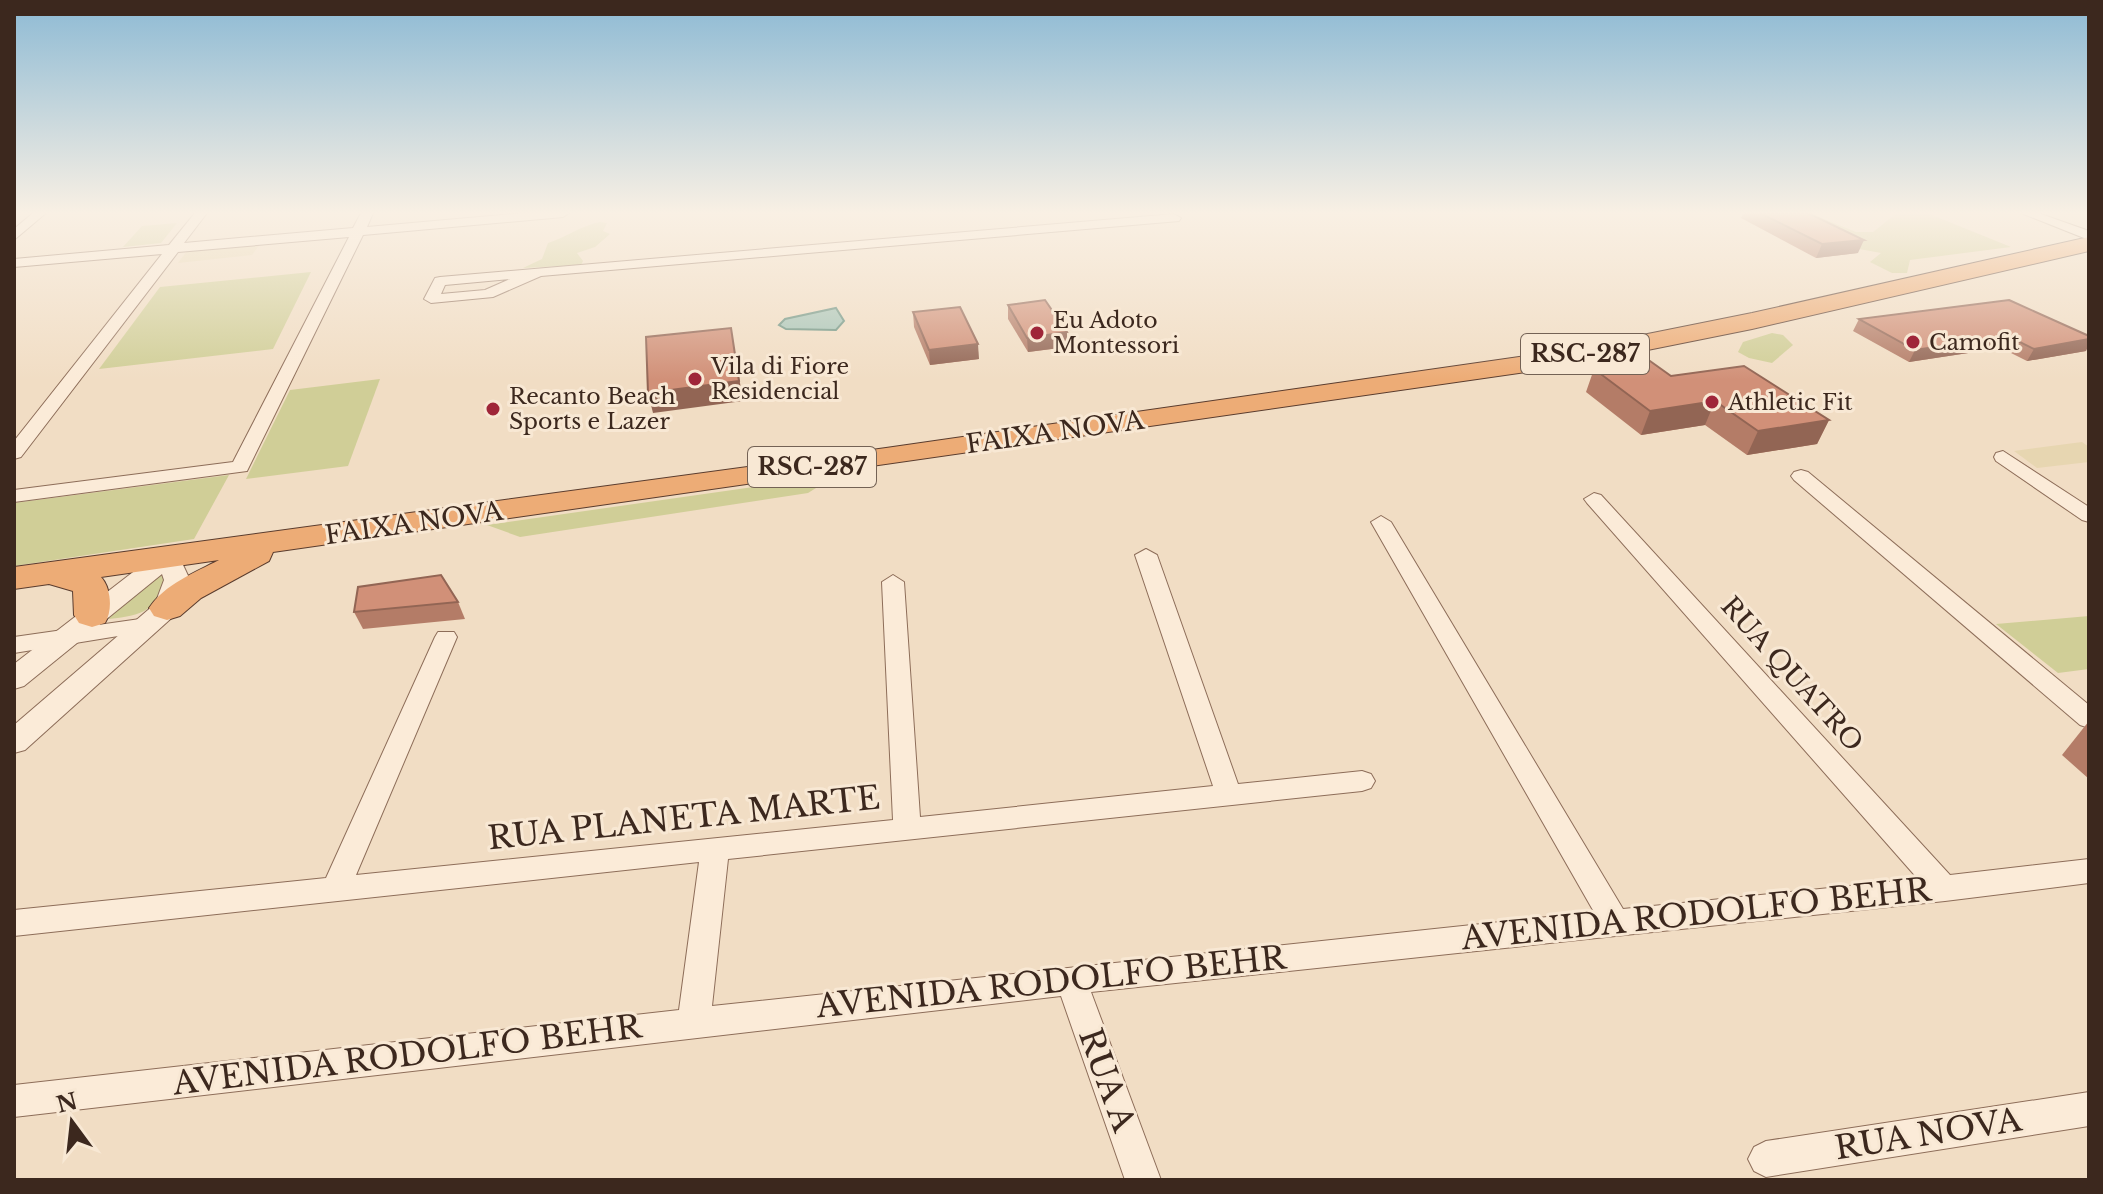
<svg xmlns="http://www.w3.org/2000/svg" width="2103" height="1194" font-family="'Libre Baskerville',serif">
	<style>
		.farmland { fill: #e7d6b1 }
		.green { fill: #d0ce97 }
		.water { fill: #a6c4b7; stroke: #6c9383; stroke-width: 2 }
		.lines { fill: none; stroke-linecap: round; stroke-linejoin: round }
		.minor-casing { stroke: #8d6d59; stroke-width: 2 }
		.tertiary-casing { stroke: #8d6d59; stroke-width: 2 }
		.trunk-casing { stroke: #5a3c2e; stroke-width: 2 }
		.minor { fill: #fbebd8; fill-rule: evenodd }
		.tertiary { fill: #fbebd8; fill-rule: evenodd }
		.trunk { fill: #edac76; fill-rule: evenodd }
		.wall { fill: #b47c67 }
		.shaded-wall { fill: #926554 }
		.building { fill: #d19078; stroke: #926554; stroke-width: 2 }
		.poi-dot { fill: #9f2639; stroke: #f8e8d4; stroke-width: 3 }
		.labels { text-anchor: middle; stroke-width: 6; stroke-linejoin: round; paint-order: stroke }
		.far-poi-label { font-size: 22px; fill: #3c281e; stroke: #f8e8d4; text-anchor: start }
		.shield { fill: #f8e8d4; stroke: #746255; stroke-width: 2 }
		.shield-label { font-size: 24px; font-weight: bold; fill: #3c281e }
		.street-label { font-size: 26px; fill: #3c281e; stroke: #f8e8d4 }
		.near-street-label { font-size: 32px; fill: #3c281e; stroke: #f8e8d4 }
	</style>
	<rect width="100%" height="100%" fill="#f1ddc4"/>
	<g class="farmland">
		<path d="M260,244L252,255L178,263L187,251Z"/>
		<path d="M2082,442L2089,447V462L2037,468L2014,451Z"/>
	</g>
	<g class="green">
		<path d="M1780,213H1809L1856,232H1873L1897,213H1927L2011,247L1910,260L1907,273H1892L1870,262L1881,253L1854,248Z"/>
		<path d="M600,222L607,223L603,231L610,234L595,247L577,253L583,261L581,265L523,268L542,259L548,243C567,237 580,226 600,222Z"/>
		<path d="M177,223L161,243L123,247L142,226Z"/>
		<path d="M311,272L273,349L99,369L160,287Z"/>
		<path d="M1772,333L1783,335L1793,345L1772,363L1749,358L1738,352L1743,342Z"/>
		<path d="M380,379L348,466L246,479L290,390Z"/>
		<path d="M229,475L194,539L14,566V503Z"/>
		<path d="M837,475L808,493L520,537L487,525Z"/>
		<path d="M165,573C158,611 144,615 109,619L108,613L159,574Z"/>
		<path d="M2089,616V669L2058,673L1996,624Z"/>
	</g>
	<path class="water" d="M836,308L844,321L836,330L786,329L779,325L785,319Z"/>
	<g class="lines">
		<defs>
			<g id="minor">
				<path d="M33,213H46L14,240V229Z"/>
				<path d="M195,213H207L184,243L353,228L361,213H373L367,227L525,213H569L563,217L363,235L247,471L14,502V490L233,462L349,237L178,252L21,457L14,459V441L162,254L14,267V259L169,245Z"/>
				<path d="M2021,213H2038L2089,231V240Z"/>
				<path d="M1174,214L1181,218L1179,221L541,276L493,297L431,303L424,299L435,278L440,277ZM510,279L485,290L441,294L445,285Z"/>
				<path d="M2003,451L2089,507V522L2082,520L1996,461L1994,457L1996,453Z"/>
				<path d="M1801,470L1808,472L2089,705V728L2080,725L1794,480L1791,476L1794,472Z"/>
				<path d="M1594,493L1601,495L1950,875L2089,859V883L1945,901L1091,992L1161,1180H1125L1061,996L14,1117V1085L679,1010L699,862L14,936V910L326,878L435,637L438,632H454L457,637L356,875L893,820L882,582L893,575L904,582L920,817L1213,786L1135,555L1146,549L1157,555L1238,784L1362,771L1371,774L1375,781L1371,788L1362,791L728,859L712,1006L1594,912L1371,522L1381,516L1391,522L1623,909L1918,879L1587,503L1584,499Z"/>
				<path d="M147,618L155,620L158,625L155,630L14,653V637Z"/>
				<path d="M2089,1092V1126L1766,1177L1754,1171L1748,1159L1754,1147L1766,1141Z"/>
			</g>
			<path id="tertiary" d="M168,550L177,552L190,580L176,614L25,750L14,753V725L155,604L164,580L162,574L24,686L14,689V664L159,552Z"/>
			<path id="trunk" d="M2089,237V251L1752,329L1568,366L273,552L269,561L201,598L180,616L167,620L154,616L149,608C165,584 194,573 219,560L101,577C111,588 113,610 105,623L92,627L79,623L74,615L73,591L49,584L14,589V567L886,448L1568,350L1752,313Z"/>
		</defs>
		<use href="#minor" class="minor-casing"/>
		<use href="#tertiary" class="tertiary-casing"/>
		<use href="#trunk" class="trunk-casing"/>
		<use href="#minor" class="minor"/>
		<use href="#tertiary" class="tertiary"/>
		<use href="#trunk" class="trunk"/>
	</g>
	<g class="wall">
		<path d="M1744,213H1808L1858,253L1816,258L1741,218Z"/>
		<path d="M2009,300L2086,351L2027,361L2001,348L1909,362L1853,331L1859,319Z"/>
		<path d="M1008,305L1067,332V347L1028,352L1008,319Z"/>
		<path d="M913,312L979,359L930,365L914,327Z"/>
		<path d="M1594,369L1829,420L1817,444L1747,455L1705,425L1641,435L1586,392Z"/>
		<path d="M458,602L465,619L363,629L354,612Z"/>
		<path d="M2089,721V779L2062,755Z"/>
	</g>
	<g class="shaded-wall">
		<path d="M1864,240L1858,253L1816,258L1822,244Z"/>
		<path d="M1067,332V347L1028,352L1027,338Z"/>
		<path d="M2008,336L2001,348L1909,362L1915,350Z"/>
		<path d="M2089,339V345L2086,351L2027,361L2034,349Z"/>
		<path d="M978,344L979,359L930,365L929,350Z"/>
		<path d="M734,347L743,401L653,413L648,393Z"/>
		<path d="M1715,401L1705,425L1641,435L1650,411Z"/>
		<path d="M1829,420L1817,444L1747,455L1758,431Z"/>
	</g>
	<g class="building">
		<path d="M1760,213H1808L1864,240L1822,244Z"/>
		<path d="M1045,300L1067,332L1027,338L1008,305Z"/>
		<path d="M2009,300L2089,336V339L2034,349L2008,336L1915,350L1859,319Z"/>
		<path d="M960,307L978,344L929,350L913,312Z"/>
		<path d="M731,328L739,381L648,393L646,337Z"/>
		<path d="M1650,361L1671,376L1744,366L1829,420L1758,431L1715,401L1650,411L1594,369Z"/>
		<path d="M441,575L458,602L354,612L358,587Z"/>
	</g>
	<linearGradient id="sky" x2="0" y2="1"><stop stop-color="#8dbad4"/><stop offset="0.56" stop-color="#f9f0e4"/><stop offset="1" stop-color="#f9f0e4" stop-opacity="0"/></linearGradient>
	<rect width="2103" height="380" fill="url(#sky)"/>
	<g class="poi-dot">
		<circle cx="1037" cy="333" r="8"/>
		<circle cx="1913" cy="342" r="8"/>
		<circle cx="695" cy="379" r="8"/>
		<circle cx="1712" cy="402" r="8"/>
		<circle cx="493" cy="409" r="8"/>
	</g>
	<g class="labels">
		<g class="far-poi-label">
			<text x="1053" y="328">Eu Adoto<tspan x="1053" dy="25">Montessori</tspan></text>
			<text x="1929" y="350">Camofit</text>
			<text x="711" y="374">Vila di Fiore<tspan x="711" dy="25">Residencial</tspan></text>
			<text x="509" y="404">Recanto Beach<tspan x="509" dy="25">Sports e Lazer</tspan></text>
			<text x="1728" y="410">Athletic Fit</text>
		</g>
		<g class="shield">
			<rect x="1521" y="334" width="128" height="40" rx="6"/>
			<rect x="748" y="447" width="128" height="40" rx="6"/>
		</g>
		<g class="shield-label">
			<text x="1585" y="362">RSC-287</text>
			<text x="812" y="475">RSC-287</text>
		</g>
		<g class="street-label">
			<text transform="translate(1055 432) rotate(-8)" y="9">FAIXA NOVA</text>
			<text transform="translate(414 523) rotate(-8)" y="9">FAIXA NOVA</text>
			<text transform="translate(1792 674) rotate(48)" y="9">RUA QUATRO</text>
		</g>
		<g class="near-street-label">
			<text transform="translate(684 818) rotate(-6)" y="11">RUA PLANETA MARTE</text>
			<text transform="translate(1696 914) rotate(-6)" y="11">AVENIDA RODOLFO BEHR</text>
			<text transform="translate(1051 982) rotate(-6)" y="11">AVENIDA RODOLFO BEHR</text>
			<text transform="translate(407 1055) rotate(-7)" y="11">AVENIDA RODOLFO BEHR</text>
			<text transform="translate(1107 1080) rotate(70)" y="11">RUA A</text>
			<text transform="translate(1928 1134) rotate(-9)" y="11">RUA NOVA</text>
		</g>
	</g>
	<rect width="2103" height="1194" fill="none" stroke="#3c281e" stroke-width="32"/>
	<g transform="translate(72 1122) rotate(345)" stroke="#f8e8d4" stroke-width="6" paint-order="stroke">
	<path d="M0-6L14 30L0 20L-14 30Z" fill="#3c281e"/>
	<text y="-12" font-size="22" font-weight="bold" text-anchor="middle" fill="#3c281e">N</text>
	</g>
</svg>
